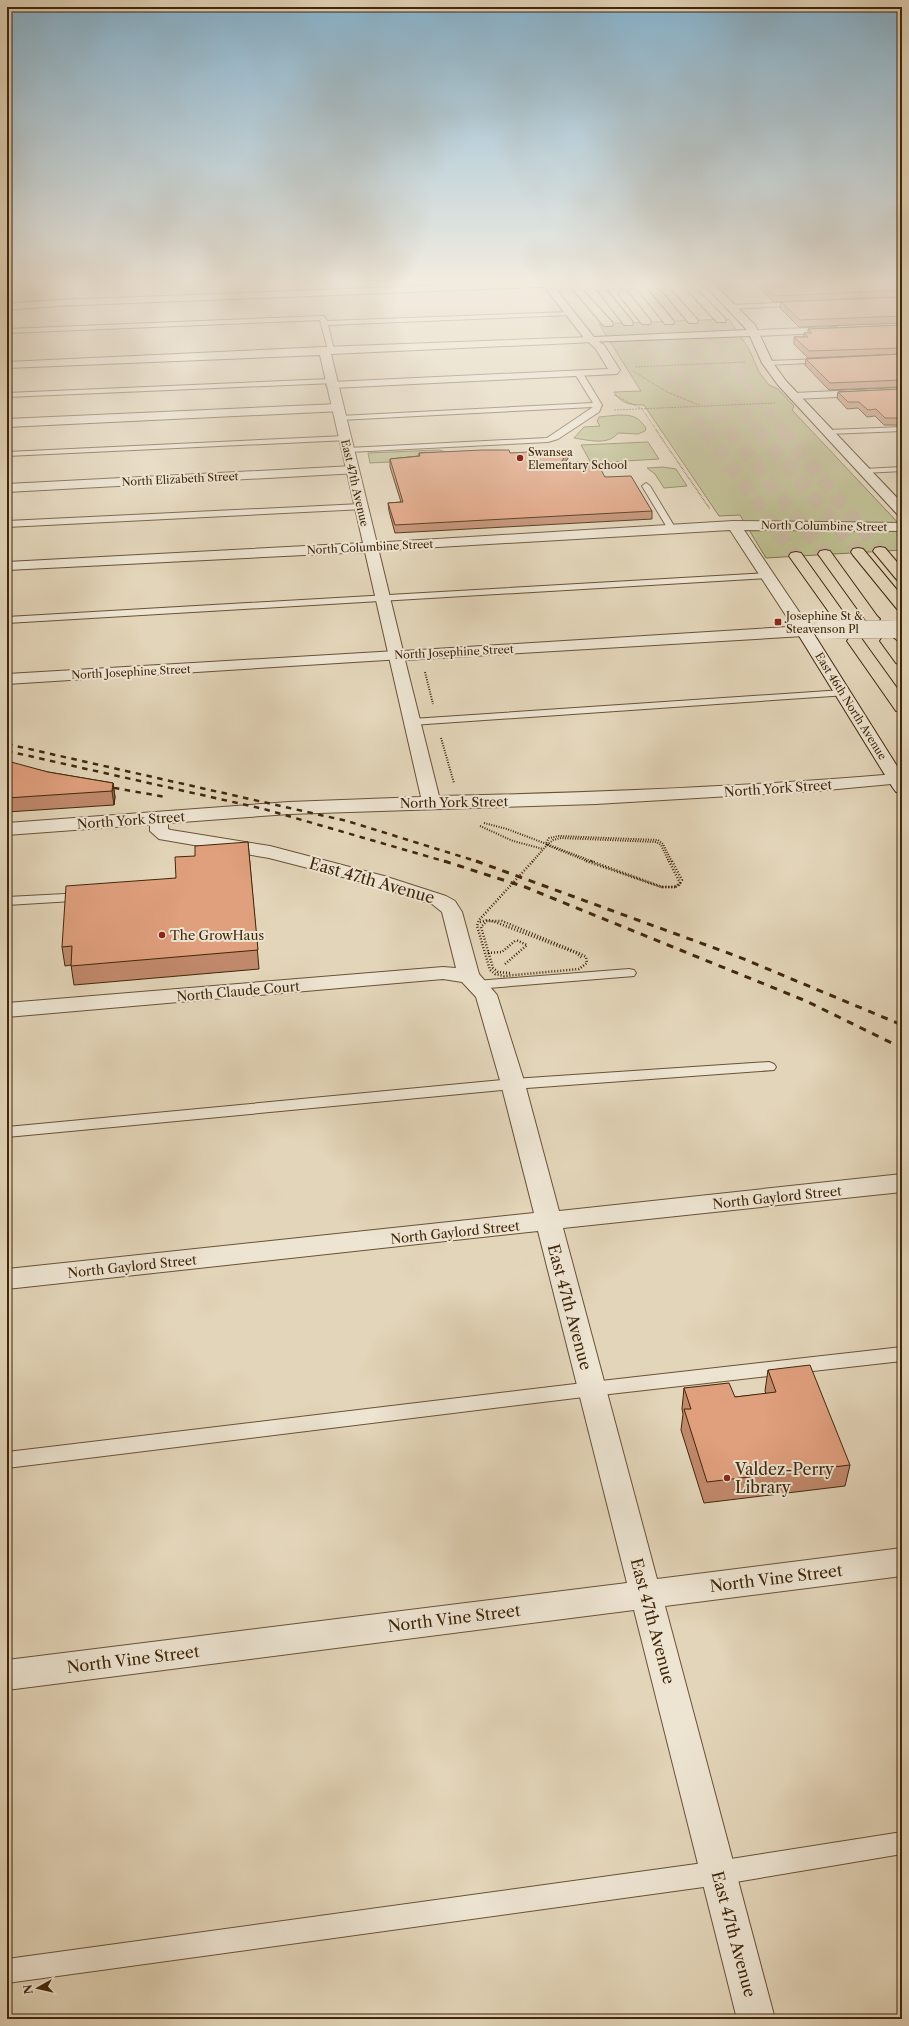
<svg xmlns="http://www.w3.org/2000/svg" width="909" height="2026" font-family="'Libre Caslon Text',serif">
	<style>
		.green { fill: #babc8b; stroke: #7d724a }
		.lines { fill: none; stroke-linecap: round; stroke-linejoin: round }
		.motorway-tunnel-far1 { stroke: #c2b296; stroke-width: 11; stroke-dasharray: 11 5.5; stroke-linecap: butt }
		.motorway-tunnel { stroke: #c2b296; stroke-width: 14; stroke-dasharray: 14 7; stroke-linecap: butt }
		.service-casing { stroke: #695236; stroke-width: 2 }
		.minor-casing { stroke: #695236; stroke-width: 2 }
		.tertiary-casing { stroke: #695236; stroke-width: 2 }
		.secondary-casing { stroke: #40270a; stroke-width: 2 }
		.motorway-casing { stroke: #40270a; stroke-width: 2 }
		.path-far3 { stroke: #40270a; stroke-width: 1; stroke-dasharray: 0.5 1; stroke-linecap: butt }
		.path-far2 { stroke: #40270a; stroke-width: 1.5; stroke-dasharray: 0.5 1; stroke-linecap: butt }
		.path-far1 { stroke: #40270a; stroke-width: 2; stroke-dasharray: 1 1.5; stroke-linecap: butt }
		.path { stroke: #40270a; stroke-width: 2.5; stroke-dasharray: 1 2; stroke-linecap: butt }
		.service { fill: #ede4d2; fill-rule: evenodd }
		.minor { fill: #ede4d2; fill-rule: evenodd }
		.tertiary { fill: #ede4d2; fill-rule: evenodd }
		.secondary { fill: #ede4d2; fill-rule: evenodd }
		.motorway { fill: #e3d5b9; fill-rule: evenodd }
		.rail-far1 { stroke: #40270a; stroke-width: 2.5; stroke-dasharray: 5.5 5.5; stroke-linecap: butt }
		.rail { stroke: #40270a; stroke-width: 3; stroke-dasharray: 7 7; stroke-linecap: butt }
		.minor-bridge-casing { stroke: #695236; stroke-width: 12; stroke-linecap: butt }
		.secondary-bridge-casing { stroke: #40270a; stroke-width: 18; stroke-linecap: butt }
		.path-bridge-far1 { stroke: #40270a; stroke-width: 2; stroke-dasharray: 1 1.5; stroke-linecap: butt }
		.path-bridge { stroke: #40270a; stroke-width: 2.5; stroke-dasharray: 1 2; stroke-linecap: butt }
		.minor-bridge { stroke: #ede4d2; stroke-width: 11 }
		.secondary-bridge { stroke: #ede4d2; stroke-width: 18 }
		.wall { fill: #c1896c; stroke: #40270a }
		.shaded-wall { fill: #9d6f58; stroke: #40270a }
		.building { fill: #e09f7d; stroke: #40270a }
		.poi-dot { fill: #8f2418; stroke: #ede4d2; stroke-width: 1.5 }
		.labels { text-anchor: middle; stroke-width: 4; stroke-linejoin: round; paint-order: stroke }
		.far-poi-label { font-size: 11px; fill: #40270a; stroke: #ede4d2; text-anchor: start }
		.far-street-label { font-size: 11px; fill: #40270a; stroke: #ede4d2 }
		.street-label { font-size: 13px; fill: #40270a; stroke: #ede4d2 }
		.poi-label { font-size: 13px; fill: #40270a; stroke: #ede4d2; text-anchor: start }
		.near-street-label { font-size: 16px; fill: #40270a; stroke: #ede4d2 }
		.near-poi-label { font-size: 16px; fill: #40270a; stroke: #ede4d2; text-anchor: start }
	</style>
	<rect width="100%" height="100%" fill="#e3d5b9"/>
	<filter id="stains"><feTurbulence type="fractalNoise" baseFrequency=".005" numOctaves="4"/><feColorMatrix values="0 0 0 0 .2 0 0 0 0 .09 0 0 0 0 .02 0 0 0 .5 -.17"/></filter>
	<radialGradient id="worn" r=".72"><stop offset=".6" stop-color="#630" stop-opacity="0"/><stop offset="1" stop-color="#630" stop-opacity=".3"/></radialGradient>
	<g class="green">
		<path d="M729,319L749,349L759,372L769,385L778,389L794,406L792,410L902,527V550L766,558L740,515L719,516L644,405C631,405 621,404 614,392L641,391L599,324Z"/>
		<path d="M618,415C632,415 638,416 646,428L645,431L638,434L618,433C608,446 588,440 574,438L584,427L600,426L597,421L599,417Z"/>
		<path d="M648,442L659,459L591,463L581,445Z"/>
		<path d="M439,450L446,452L449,459L370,463L368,453Z"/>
		<path d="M663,467L676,469L687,486L664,488L655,474L647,468Z"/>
	</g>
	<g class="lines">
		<g class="motorway-tunnel-far1">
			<path d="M721,320L747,375"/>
			<path d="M693,321L783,431"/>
			<path d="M646,322L730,431"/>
			<path d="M669,322L759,431"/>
			<path d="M628,323L706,431"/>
			<path d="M608,324L635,351"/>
		</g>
		<g class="motorway-tunnel">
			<path d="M705,430L796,556"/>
			<path d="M729,430L825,554"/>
			<path d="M758,430L858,552"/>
			<path d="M782,430L880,551"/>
		</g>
		<defs>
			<g id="service">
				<path d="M7,280H53L50,282L7,283Z"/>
				<path d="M800,302L802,303V305L731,309L728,307L731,305Z"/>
				<path d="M570,312L573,314L572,315L328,325L334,350L331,352L328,350L320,320L7,333V329L323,316L325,317L327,321Z"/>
				<path d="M824,359L828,361L826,362L768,365L764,363L768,361Z"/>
				<path d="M576,372H582L602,405L599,412L558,439L548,442L348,452L344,450L348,448L547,438L593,407L340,420L336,418L340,416L593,403L575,374Z"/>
				<path d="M331,379H334V383L7,397V393Z"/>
				<path d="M902,427V431L829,434L825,432L829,430Z"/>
				<path d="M345,436L349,438L348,440L7,456V452Z"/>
				<path d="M902,467V471L864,473L860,471L864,469Z"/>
				<path d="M646,483L650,486L676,529L675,531L672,532L668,529L642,486Z"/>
				<path d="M361,504L365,507L364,509L7,527V521Z"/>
				<path d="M767,573L770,574V578L7,623V617Z"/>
				<path d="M843,690L847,691L848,693L847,695L412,725L407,722L412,719Z"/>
				<path d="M84,893L89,894L90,897L89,900L7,905V897Z"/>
				<path d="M629,969L634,970L636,973L634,976L476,989L471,988L469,985L471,982L476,981Z"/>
				<path d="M769,1062L774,1064L776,1067L774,1070L513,1089L7,1137V1127L513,1079Z"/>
				<path d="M902,1347V1361L592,1396L7,1468V1452L592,1382Z"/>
				<path d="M902,1832V1854L718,1885L7,1983V1959L718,1861Z"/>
			</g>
			<g id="minor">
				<path d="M740,280H820L815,283L696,287L691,284L696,281Z"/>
				<path d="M559,281L562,282L564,284L562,286L56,306L7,310V304L56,300Z"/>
				<path d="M837,327L842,330L841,332L754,336L749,333L754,330Z"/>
				<path d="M591,337L604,345L620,370L617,374L332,388L326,385L332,382L608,369L596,349L586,340Z"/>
				<path d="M902,388V394L794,399L788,396L794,393Z"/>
				<path d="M338,404L342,405L344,408L342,411L7,427V419Z"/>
				<path d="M353,466L359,470L358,473L7,492V484Z"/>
				<path d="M733,521L902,523V531L744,530L812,631L810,634H798L730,530L371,551L366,550L364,547L366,544L371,543Z"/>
				<path d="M396,651L402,653L404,656L402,659L7,684V674Z"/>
				<path d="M159,812L166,814L168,818V829L171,830L270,846L384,876L446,896L455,901L462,912L479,974L497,995L525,1084L559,1211L902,1174V1192L563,1228L657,1579L902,1548V1576L665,1606L775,2019H737L634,1610L7,1690V1660L627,1583L538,1231L7,1289V1269L534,1213L501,1084L476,997L462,982L443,979L7,1017V1003L443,967L456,968L442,912L432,904L370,884L269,858L159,839L150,831V818L152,814Z"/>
			</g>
			<path id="tertiary" d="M591,337L596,340L595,342L331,354L403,651L804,626L810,628L812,631L810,634L804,636L405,660L439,796C591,793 744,787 896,774L902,775V783L816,791L596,804L289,814L7,835V823L289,802L421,797L365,552L7,570V562L363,543L320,355L7,368V362L324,347Z"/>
			<g id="secondary">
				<path d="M539,280H549L594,337L747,330L700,280H710L755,325L773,363L786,381L902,503V515L897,514L778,385L762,363L750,336L587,342Z"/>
				<path d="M804,626L810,628L812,631L902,774V793L896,792L893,788L796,631L798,628Z"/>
			</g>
			<g id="motorway">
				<path d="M577,286L580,287L612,322L613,324L612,326H604L574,291L572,289Z"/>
				<path d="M601,286L604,287L632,321L633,323L632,325H624L598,291L596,289Z"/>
				<path d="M642,286L645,287L673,320L674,322L673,324H665L639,291L637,289Z"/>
				<path d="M665,286L668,287L697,319L698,321L697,323H689L662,291L660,289Z"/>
				<path d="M691,286L694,287L725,318L726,320L725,322H717L688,291L686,289Z"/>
				<path d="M623,290L627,291L650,320L651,322L650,324H642L619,295L618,293Z"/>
				<path d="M880,547L885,548L902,568V581L897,580L873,551L875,548Z"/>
				<path d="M858,548L863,549L902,596V611L897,609L853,555L851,552L853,549Z"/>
				<path d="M825,550L830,551L877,616L880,619L877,622H867L818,554L820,551Z"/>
				<path d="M796,552L801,553L846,616L849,619L846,622H836L789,556L791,553Z"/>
				<path d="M855,636L861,638L902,695V712L896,711L847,641L849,638Z"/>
				<path d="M888,636C902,640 902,653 902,665L896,663L880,641L882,638Z"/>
			</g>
		</defs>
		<use href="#service" class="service-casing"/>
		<use href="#minor" class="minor-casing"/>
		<use href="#tertiary" class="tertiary-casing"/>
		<use href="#secondary" class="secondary-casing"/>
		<use href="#motorway" class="motorway-casing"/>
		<g class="path-far3">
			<path d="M635,367L745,362"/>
			<path d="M633,371L667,392L699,405"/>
			<path d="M614,395L642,409L657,431"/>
			<path d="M614,410L775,403"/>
		</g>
		<path class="path-far2" d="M656,430L710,509"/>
		<g class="path-far1">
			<path d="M425,672L433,704"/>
			<path d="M441,738L454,783"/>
			<path d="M484,823L507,829L594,862"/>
			<path d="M480,826L513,841L543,849"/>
		</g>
		<g class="path">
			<path d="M591,861L662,887"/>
			<path d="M480,922L488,920L495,922L576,953L582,958"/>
			<path d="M505,964L527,945L516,940"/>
		</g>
		<use href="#service" class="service"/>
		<use href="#minor" class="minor"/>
		<use href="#tertiary" class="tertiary"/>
		<use href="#secondary" class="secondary"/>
		<use href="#motorway" class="motorway"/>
		<g class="rail-far1">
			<path d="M7,744L347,821L479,862"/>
			<path d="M7,751L264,809L447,862"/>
			<path d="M103,786L166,797"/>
		</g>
		<g class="rail">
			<path d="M444,861L525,887L806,1001L902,1048"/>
			<path d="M476,861L739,957L902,1025"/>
		</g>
		<defs>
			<path id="minor-bridge" d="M559,284H696"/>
			<path id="secondary-bridge" d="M823,630L902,629"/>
		</defs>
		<use href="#minor-bridge" class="minor-bridge-casing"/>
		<use href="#secondary-bridge" class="secondary-bridge-casing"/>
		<g class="path-bridge-far1">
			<path d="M547,845L589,862"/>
			<path d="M547,845L546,843L549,838L559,836L658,840L663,844L672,862"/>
			<path d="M547,845L553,840L561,838L656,842L661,845L669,862"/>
			<path d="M532,862L547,845"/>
		</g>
		<g class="path-bridge">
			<path d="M586,861L661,887H675"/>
			<path d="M669,861L680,883L675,887"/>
			<path d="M672,861L682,880L679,885L675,887"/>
			<path d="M662,887H675"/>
			<path d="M488,953L502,952L516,940"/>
			<path d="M510,973L498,972L493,968L481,927L487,921H502L581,954L586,957L587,963L579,969L504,976L495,974L490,970L477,926L479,920L533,861"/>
		</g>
		<use href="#minor-bridge" class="minor-bridge"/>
		<use href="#secondary-bridge" class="secondary-bridge"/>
	</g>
	<g class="wall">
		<path d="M759,280H902V297L773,302L758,286Z"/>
		<path d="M902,297V323L799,327L780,308L781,302Z"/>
		<path d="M902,325V354L808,358L794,344V337H804V333H808V329Z"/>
		<path d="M902,354V387L829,390L805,365L806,359Z"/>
		<path d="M902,389V425H884L875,416L867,417L858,408L847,409L837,398L838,392Z"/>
		<path d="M419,453H510L568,458L565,463L605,477L652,511V519L395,533L389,511L388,503L401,502L390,467V459L419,456Z"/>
		<path d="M901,473H902V480L900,478Z"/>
		<path d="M7,763L48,772L113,783L115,797L114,805L7,812Z"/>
		<path d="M248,842L259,969L74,985L71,965L65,966L62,947L176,878L195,856Z"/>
		<path d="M768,1370L850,1465L845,1486L704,1503L681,1430L683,1414L682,1409L684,1388L735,1397L766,1394L765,1391Z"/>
	</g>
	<g class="shaded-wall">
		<path d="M568,450V458L561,470V463Z"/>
		<path d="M113,783L115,797L114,805L112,791Z"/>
	</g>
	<g class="building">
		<path d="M759,280H902V290L774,296Z"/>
		<path d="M902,297V316L800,320L781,302Z"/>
		<path d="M902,325V348L809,351L794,337H808L804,333H812L808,329Z"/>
		<path d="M902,354V380L830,383L806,359Z"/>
		<path d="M902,389V418H885L876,409L868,410L859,402H848L838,392Z"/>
		<path d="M482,450H509L510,453L568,450L561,463L596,461L605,477L631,476L652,511L395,525L388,503L403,502L390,459L420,456L419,453Z"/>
		<path d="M11,762L48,772L113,783L112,791L7,798V763Z"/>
		<path d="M248,842L258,950L71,966L72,946L62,947L66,886L176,878L175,857L195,856V846Z"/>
		<path d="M810,1365L850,1465L707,1482L684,1409H691L684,1388L729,1383L735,1397L776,1392L768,1370Z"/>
	</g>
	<linearGradient id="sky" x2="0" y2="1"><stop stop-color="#87b6d3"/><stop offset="0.5" stop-color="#f2ece0"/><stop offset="1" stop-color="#f2ece0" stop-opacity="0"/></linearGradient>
	<rect width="909" height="563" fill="url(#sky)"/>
	<g class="poi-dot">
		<circle cx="520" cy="458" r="4"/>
		<rect x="774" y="618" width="8" height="8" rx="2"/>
		<circle cx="162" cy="935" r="4"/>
		<circle cx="727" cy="1478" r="4"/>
	</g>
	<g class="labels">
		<g class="far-poi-label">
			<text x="528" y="456">Swansea<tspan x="528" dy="13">Elementary School</tspan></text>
			<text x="786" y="620">Josephine St &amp;<tspan x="786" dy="13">Steavenson Pl</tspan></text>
		</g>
		<g class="far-street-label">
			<text transform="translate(180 479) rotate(-3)" y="4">North Elizabeth Street</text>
			<text transform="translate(355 483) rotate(77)" y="4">East 47th Avenue</text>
			<text transform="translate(824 526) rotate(1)" y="4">North Columbine Street</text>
			<text transform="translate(370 547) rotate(-3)" y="4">North Columbine Street</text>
			<text transform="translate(454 652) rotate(-3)" y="4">North Josephine Street</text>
			<text transform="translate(131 672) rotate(-3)" y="4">North Josephine Street</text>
			<text transform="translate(851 706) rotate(58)" y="4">East 46th North Avenue</text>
		</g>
		<g class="street-label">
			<text transform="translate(778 788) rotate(-4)" y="5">North York Street</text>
			<text transform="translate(454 802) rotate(-1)" y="5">North York Street</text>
			<text transform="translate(131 820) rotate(-4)" y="5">North York Street</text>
			<text transform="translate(238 991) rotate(-5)" y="5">North Claude Court</text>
			<text transform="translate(777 1197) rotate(-6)" y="5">North Gaylord Street</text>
			<text transform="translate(455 1232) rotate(-6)" y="5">North Gaylord Street</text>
			<text transform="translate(132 1266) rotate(-6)" y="5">North Gaylord Street</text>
		</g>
		<g class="poi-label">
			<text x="170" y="940">The GrowHaus</text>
		</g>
		<g class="near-street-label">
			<text transform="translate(372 880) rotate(16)" y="6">East 47th Avenue</text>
			<text transform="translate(570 1307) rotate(75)" y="6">East 47th Avenue</text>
			<text transform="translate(776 1578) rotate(-7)" y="6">North Vine Street</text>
			<text transform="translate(454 1618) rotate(-7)" y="6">North Vine Street</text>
			<text transform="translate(653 1621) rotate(75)" y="6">East 47th Avenue</text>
			<text transform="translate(133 1659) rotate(-7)" y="6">North Vine Street</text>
			<text transform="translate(734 1934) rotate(75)" y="6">East 47th Avenue</text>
		</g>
		<g class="near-poi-label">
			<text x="735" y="1475">Valdez-Perry<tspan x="735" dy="18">Library</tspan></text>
		</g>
	</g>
	<rect width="909" height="2026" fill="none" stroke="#e3d5b9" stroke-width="24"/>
	<rect x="8" y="8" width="893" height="2010" fill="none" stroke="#40270a" stroke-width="2"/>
	<rect x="12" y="12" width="885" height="2002" fill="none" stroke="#40270a"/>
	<g transform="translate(38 1988) rotate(262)" stroke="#ede4d2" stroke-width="3" paint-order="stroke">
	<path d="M0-3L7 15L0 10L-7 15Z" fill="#40270a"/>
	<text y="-6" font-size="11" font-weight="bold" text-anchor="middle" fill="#40270a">N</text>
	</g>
	<rect width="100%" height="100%" filter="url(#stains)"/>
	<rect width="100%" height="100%" fill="url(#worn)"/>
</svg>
